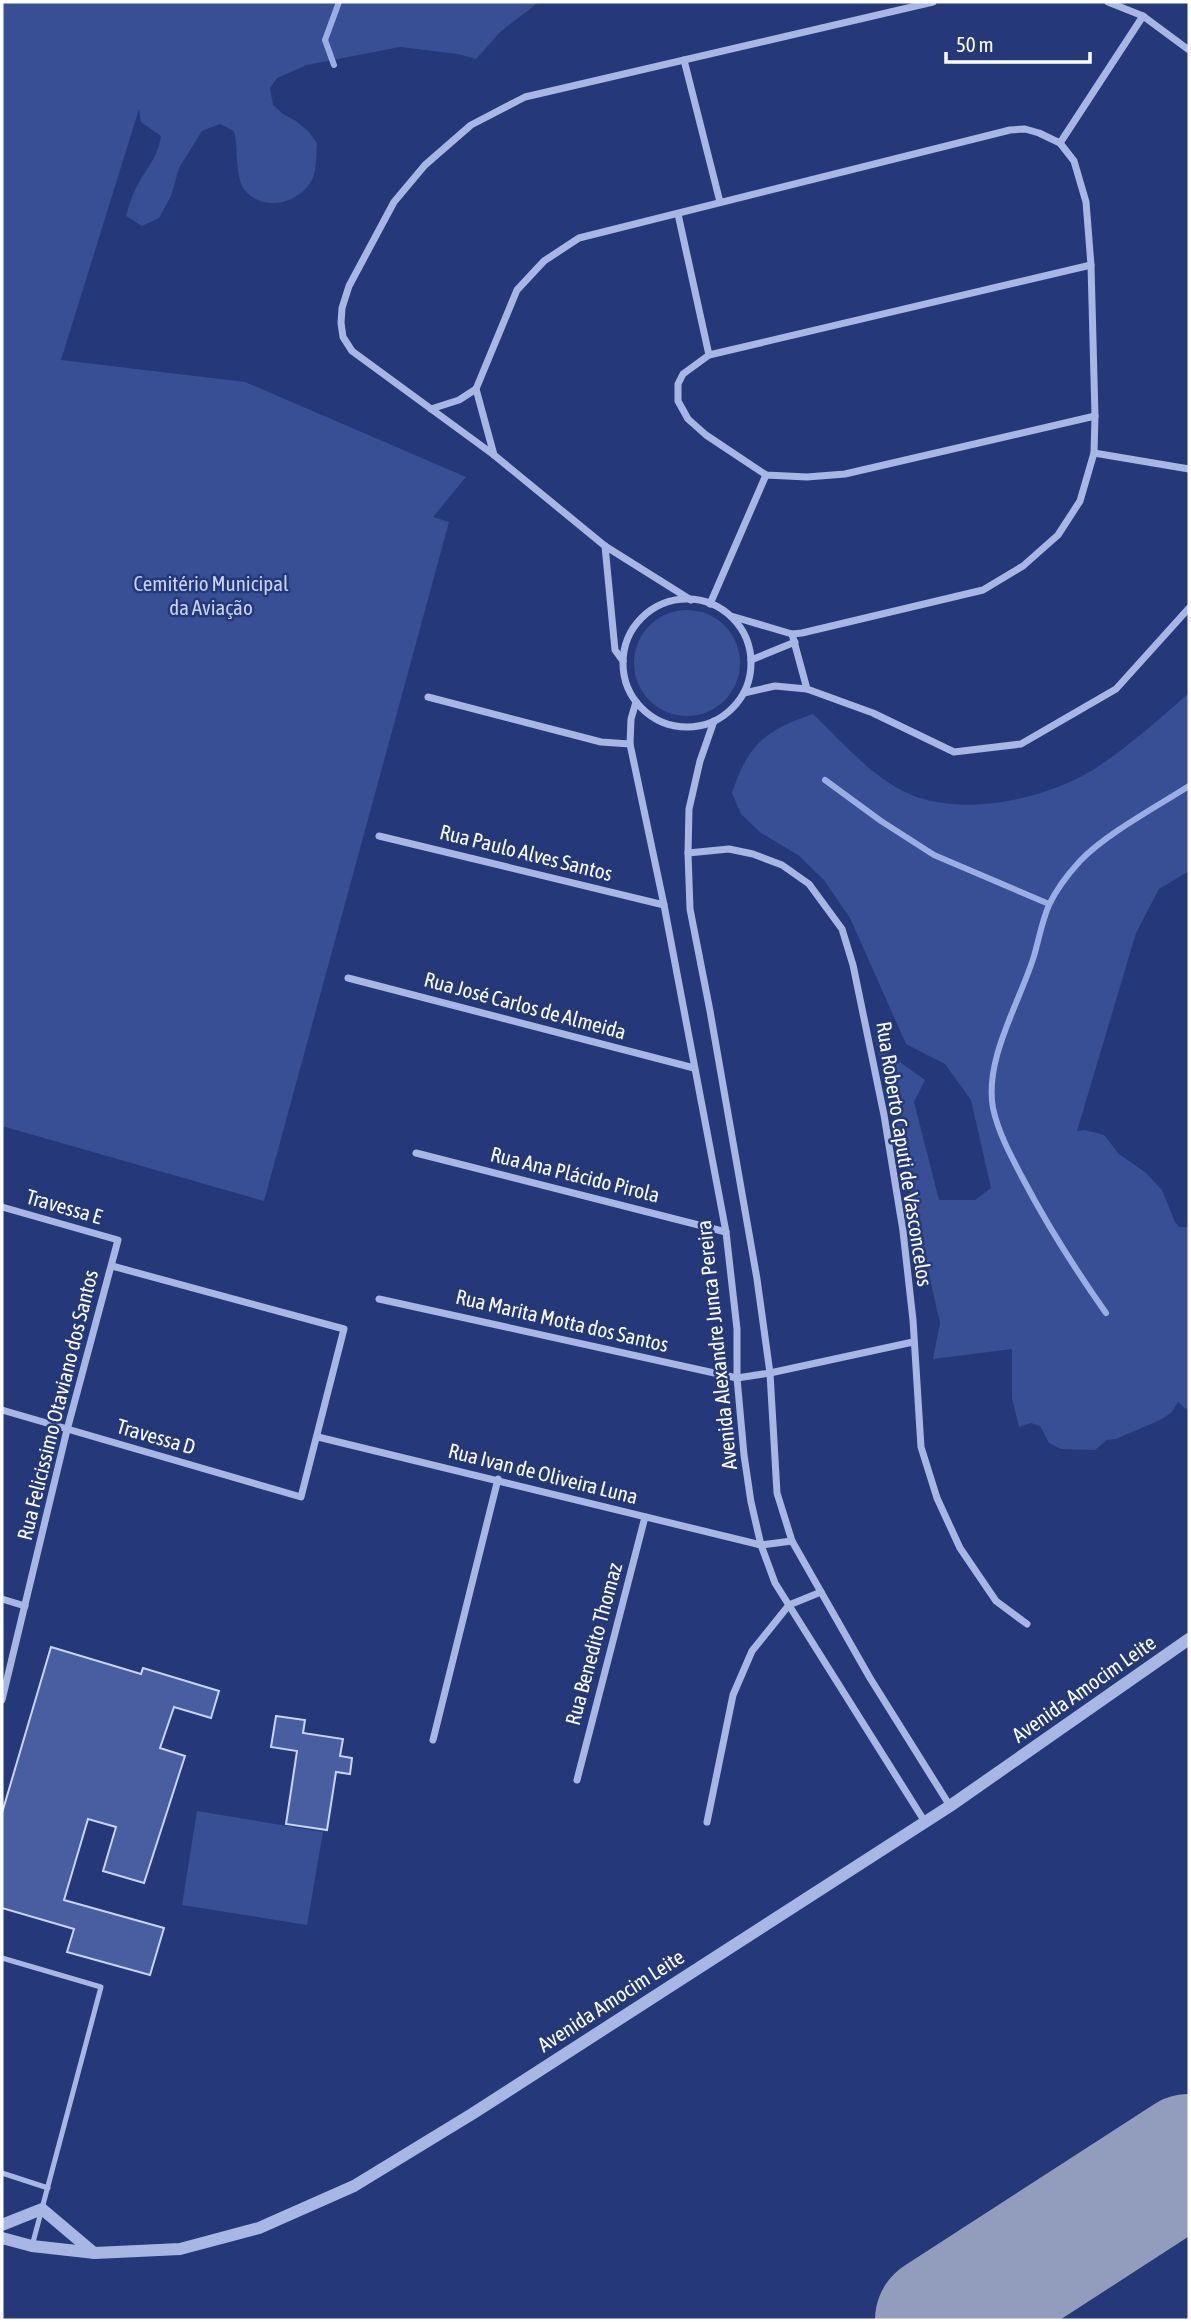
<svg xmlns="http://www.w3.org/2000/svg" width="1191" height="2322" font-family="'Asap Condensed',sans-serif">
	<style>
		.green { fill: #384f96 }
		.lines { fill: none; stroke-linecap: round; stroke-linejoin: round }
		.stream { stroke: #9baee4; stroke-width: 6 }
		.runway { stroke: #929cbc; stroke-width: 130 }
		.building { fill: #495ea0; stroke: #c9d4f3; stroke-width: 2 }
		.service { stroke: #a7b6e3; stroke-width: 5 }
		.minor { stroke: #a7b6e3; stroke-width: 7 }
		.tertiary { stroke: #a7b6e3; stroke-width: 12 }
		.labels { text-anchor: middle; stroke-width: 5; stroke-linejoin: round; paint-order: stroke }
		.park-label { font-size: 21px; fill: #c9d4f3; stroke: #253879 }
		.street-label { font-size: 21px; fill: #fff; stroke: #253879 }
	</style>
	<rect width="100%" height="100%" fill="#253879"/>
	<g class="green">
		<path d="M2,2H539L501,31L476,59L458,54L400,47L307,65L277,78L270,88L273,105L283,114L296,121L308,131L317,143C316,153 317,170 312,180C299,204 262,213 244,189C235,177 238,146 234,131L220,124L202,131L179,168L171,196L159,218L142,226L126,216C129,207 131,197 136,188C146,168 157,160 161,136L141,122L139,109L61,360L245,382L466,477L433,517L449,522L264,1201L2,1126Z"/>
		<circle cx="687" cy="663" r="53"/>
		<path d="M1189,693V871L1159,889L1136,933L1077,1131L1085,1130L1104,1135L1119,1154L1146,1173L1162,1190L1175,1222L1179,1227H1189V1407L1186,1409L1178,1402L1171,1413L1160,1420L1116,1439L1107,1440L1095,1450L1061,1449L1049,1443L1040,1426L1031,1423L1019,1427L1012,1398V1349L933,1359L940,1323L875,1036L890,1055L925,1080L914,1102L939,1200H975L991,1188L971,1100L945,1064L906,1044L850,918L824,880L798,855L761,833L741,814L732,793C748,744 766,730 813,714C841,741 868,773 903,791C959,820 1052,799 1102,764C1132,743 1162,717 1189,693Z"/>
		<path d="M197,1811L323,1832L307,1925L182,1905Z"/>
	</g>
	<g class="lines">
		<g class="stream">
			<path d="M334,65L325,40L339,2"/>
			<path d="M825,780L881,821L934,855L1049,904"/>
			<path d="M1106,1313C1075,1269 1047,1225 1022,1177C1011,1156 998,1132 993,1108C984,1059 1020,1002 1034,956C1039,939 1042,921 1049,905C1056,890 1069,873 1080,861C1106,834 1156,807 1189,786"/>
		</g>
		<path class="runway" d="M940,2320L1189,2159"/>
	</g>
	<g class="building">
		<path d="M51,1647L141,1674L143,1668L219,1691L211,1718L174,1707L160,1748L185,1756L144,1883L103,1871L116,1827L88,1819L64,1900L164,1928L150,1975L67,1952L74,1929L2,1908V1813Z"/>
		<path d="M276,1716L305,1720L303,1733L343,1739L340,1756L352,1758L350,1774L336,1772L327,1830L286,1824L297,1751L271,1747Z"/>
	</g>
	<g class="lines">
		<g class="service">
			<path d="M2,1958L101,1987L32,2246"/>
			<path d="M2,2173L48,2188"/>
		</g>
		<g class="minor">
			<path d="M1108,2L1143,16L1189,50"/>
			<path d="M684,60L720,202"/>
			<path d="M1060,143L1143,16"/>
			<path d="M678,214L709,355"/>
			<path d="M1091,265L709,355L683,374L678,384V401L688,419L706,435L766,475L807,477L845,474L1095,416"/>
			<path d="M476,389L494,455"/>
			<path d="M431,409L459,400L476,389L517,290L544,261L579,238L1010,130L1025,129L1039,133L1060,143L1074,161L1086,202L1091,265L1095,416L1094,453L1080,501L1058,535L1023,566L983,590L802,633L792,634L731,616"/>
			<path d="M1094,453L1189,469"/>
			<path d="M605,546L615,650L623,661"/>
			<circle cx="687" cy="663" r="64"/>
			<path d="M691,600L605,546L494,455L352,351L343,337L341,323L342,308L349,286L394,202L425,165L471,125L525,97L933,2"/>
			<path d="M710,604L766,475"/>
			<path d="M792,634L807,689"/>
			<path d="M751,660L795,642"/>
			<path d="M744,693L775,686L807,689L873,713L954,752L1021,744L1116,689L1189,608"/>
			<path d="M428,697L601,742L630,744"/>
			<path d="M636,702L631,719L630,744L664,905L726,1232L737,1329V1378L744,1455L751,1502L761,1545L775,1583L925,1822"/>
			<path d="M714,721L700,761L689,809L688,853L690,909L710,1011L757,1279L770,1373L777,1493L792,1541L870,1678L950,1806"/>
			<path d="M379,836L664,905"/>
			<path d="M688,853L729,849L753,854L782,865L809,884L842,929L853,965L884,1115L903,1231L913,1320L921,1447L937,1498L960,1548L996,1601L1027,1624"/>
			<path d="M348,978L694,1068"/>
			<path d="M416,1153L726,1232"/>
			<path d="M2,1207L118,1240L67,1430L2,1700"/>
			<path d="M379,1299L737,1378L770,1373L913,1342"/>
			<path d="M2,1410L301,1497L344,1329L112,1266"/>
			<path d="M318,1437L761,1545L792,1541"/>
			<path d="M2,1599L25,1606"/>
			<path d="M433,1740L498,1479"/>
			<path d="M577,1780L645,1517"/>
			<path d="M707,1822L733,1695L752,1651L789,1605L821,1592"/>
		</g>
		<g class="tertiary">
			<path d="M2,2225L42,2209L94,2253"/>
			<path d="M2,2238L32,2246L95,2253L180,2249L259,2228L354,2186L472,2114L950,1806L1189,1639"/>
		</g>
	</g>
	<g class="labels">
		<g class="park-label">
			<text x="211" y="591">Cemitério Municipal<tspan x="211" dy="24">da Aviação</tspan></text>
		</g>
		<g class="street-label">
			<text transform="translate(526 853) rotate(14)" y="7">Rua Paulo Alves Santos</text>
			<text transform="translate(525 1006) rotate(15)" y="7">Rua José Carlos de Almeida</text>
			<text transform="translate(904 1154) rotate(81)" y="7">Rua Roberto Caputi de Vasconcelos</text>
			<text transform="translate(575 1175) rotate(14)" y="7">Rua Ana Plácido Pirola</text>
			<text transform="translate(64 1207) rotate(16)" y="7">Travessa E</text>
			<text transform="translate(562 1321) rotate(13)" y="7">Rua Marita Motta dos Santos</text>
			<text transform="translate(717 1345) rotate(-96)" y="7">Avenida Alexandre Junca Pereira</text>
			<text transform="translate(58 1405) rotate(-76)" y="7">Rua Felicissimo Otaviano dos Santos</text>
			<text transform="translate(156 1437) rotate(16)" y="7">Travessa D</text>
			<text transform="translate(543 1474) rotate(14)" y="7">Rua Ivan de Oliveira Luna</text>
			<text transform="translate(594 1644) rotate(-75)" y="7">Rua Benedito Thomaz</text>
			<text transform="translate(1084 1689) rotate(-35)" y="7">Avenida Amocim Leite</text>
			<text transform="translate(611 2001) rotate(-33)" y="7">Avenida Amocim Leite</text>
		</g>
	</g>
	<rect width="1191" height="2322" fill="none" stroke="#ffffff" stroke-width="7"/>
	<path d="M946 52v10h144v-10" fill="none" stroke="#ffffff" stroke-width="3.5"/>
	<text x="956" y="52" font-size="21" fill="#ffffff" stroke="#253879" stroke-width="5" paint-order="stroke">50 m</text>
</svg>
